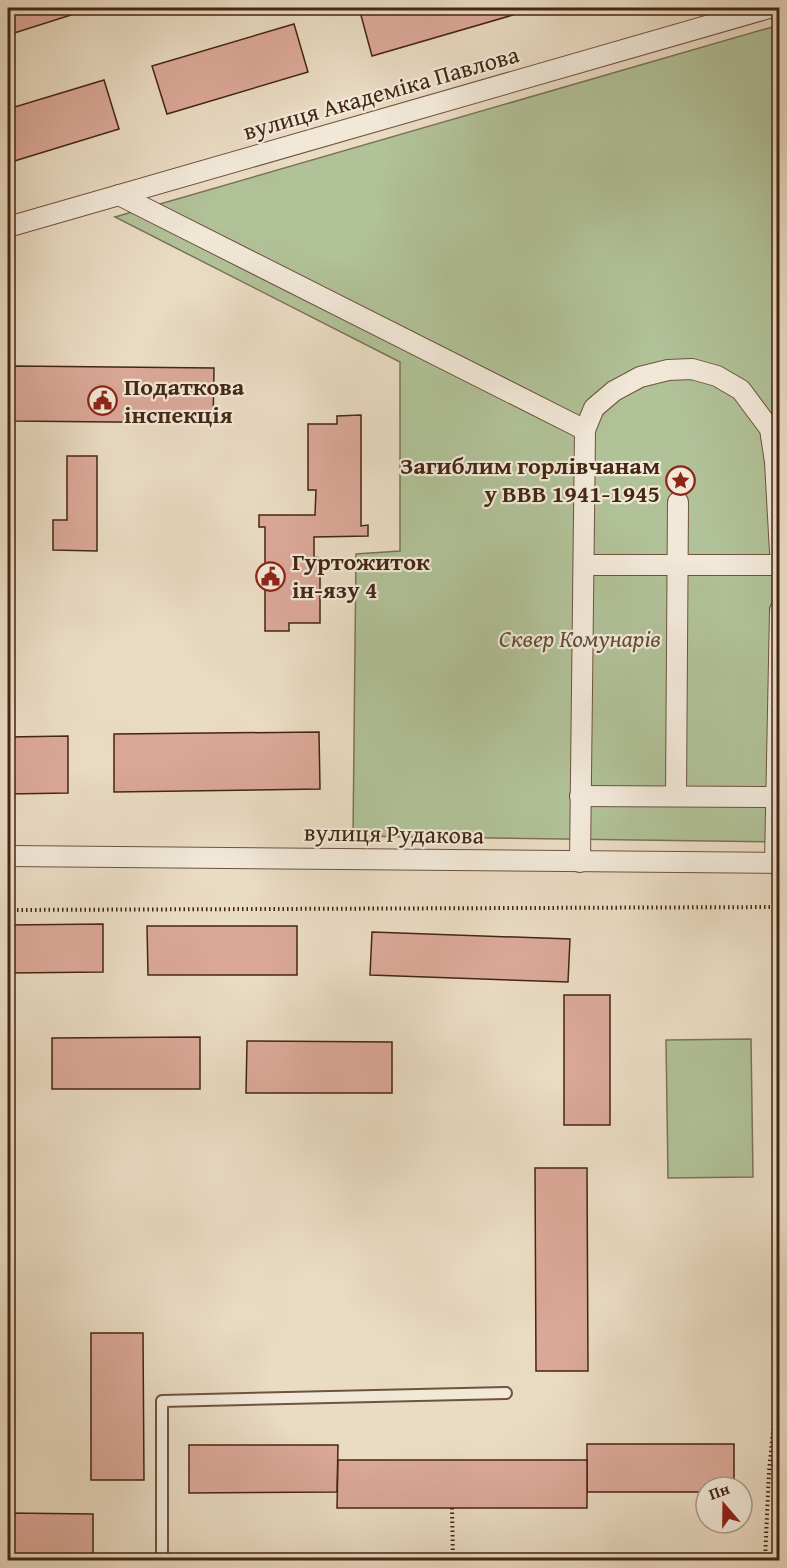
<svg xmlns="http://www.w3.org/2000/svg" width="787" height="1568" font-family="'Gentium Book Plus',serif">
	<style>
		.green { fill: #b1c198; stroke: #7a7456; stroke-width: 1.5 }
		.building { fill: #dba898; stroke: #442613; stroke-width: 1.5 }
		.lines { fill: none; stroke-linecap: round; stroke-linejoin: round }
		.lane-casing { stroke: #6e533f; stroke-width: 14 }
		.street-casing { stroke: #6e533f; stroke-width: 22 }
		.path { stroke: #442613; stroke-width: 4; stroke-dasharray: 1.5 3; stroke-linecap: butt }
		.lane { stroke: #f1e8d8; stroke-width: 10 }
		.street { stroke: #f1e8d8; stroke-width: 20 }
		.labels { text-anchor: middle; stroke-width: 4.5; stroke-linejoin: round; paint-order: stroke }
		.street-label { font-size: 24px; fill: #442613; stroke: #f1e8d8 }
		.poi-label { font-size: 24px; font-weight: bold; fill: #442613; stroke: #f1e8d8; text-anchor: start }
		.park-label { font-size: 24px; font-style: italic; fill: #5f4d34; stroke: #f1e8d8 }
	</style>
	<rect width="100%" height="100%" fill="#eadbc3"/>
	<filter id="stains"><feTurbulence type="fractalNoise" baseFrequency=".00333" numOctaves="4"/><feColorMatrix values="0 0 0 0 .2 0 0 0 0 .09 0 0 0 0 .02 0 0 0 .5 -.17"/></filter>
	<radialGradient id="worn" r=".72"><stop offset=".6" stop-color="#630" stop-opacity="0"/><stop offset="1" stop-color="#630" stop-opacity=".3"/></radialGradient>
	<g class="green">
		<path d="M779,25V842L353,836L356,554L400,551V362L115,217Z"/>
		<path d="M751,1039L753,1177L668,1178L666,1040Z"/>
	</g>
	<g class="building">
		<path d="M8,8H93L8,35Z"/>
		<path d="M359,8H511L513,15L372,56Z"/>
		<path d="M294,24L308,72L167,114L152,66Z"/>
		<path d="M104,80L119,129L8,163V109Z"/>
		<path d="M14,366L214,368L213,423L13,421Z"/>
		<path d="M361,415V526L368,525V536L314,537V557L320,558V623H289V631H265V527H259V515H315L316,490H308V424H337V416Z"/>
		<path d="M67,456H97V551L53,550V520H67Z"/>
		<path d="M319,732L320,789L114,792V734Z"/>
		<path d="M68,736V793L8,794V737Z"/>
		<path d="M103,924V972L8,973V925Z"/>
		<path d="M147,926H297V975H148Z"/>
		<path d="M372,932L570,939L568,982L370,975Z"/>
		<rect x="564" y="995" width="46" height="130"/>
		<path d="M200,1037V1089H52V1038Z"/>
		<path d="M247,1041L392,1042V1093H246Z"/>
		<path d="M535,1168H587L588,1371H536Z"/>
		<path d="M91,1333H143L144,1480H91Z"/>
		<path d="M587,1444H734V1487H706V1492H587Z"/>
		<path d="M189,1445H338L337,1492L189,1493Z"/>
		<path d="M338,1460H587V1508H337Z"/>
		<path d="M8,1513L93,1514V1560L8,1559Z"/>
	</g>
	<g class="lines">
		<defs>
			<path id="lane" d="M162,1560V1401L506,1393"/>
			<g id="street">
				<path d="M119,195L585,430"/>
				<path d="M8,227L769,8"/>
				<path d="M584,565H780"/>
				<path d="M580,796L780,797"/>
				<path d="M676,796L678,502"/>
				<path d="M8,856L780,863"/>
				<path d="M580,862L585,430L594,408L614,391L640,377L668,370L692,369L717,376L741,390L770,429L775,462L780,552"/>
				<path d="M775,863L780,610"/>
			</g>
		</defs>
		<use href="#lane" class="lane-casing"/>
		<use href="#street" class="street-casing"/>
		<g class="path">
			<path d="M8,910L780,907"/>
			<path d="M452,1508L453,1560"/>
			<path d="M765,1560L769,1471L780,1363"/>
		</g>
		<use href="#lane" class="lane"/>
		<use href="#street" class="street"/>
	</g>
	<defs>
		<symbol id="civic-ring" viewBox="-11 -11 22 22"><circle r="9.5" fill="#f1e8d8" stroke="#8f2418" stroke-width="1.5"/><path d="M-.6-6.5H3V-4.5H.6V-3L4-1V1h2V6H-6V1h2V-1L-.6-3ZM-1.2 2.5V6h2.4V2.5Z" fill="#8f2418"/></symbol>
		<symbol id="sight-ring" viewBox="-11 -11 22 22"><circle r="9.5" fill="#f1e8d8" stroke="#8f2418" stroke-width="1.5"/><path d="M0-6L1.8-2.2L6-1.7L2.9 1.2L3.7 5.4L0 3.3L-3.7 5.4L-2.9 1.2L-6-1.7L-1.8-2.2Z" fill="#8f2418"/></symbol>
	</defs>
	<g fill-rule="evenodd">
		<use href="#civic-ring" x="86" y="384" width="33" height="33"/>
		<use href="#sight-ring" x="664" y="464" width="33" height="33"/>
		<use href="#civic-ring" x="254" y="560" width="33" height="33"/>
	</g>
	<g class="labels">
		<g class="street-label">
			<text transform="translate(381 93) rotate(-16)" y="8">вулиця Академіка Павлова</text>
			<text transform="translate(394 834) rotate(1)" y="8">вулиця Рудакова</text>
		</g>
		<g class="poi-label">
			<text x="124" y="395">Податкова<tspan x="124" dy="28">інспекція</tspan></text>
			<text x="660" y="474" text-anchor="end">Загиблим горлівчанам<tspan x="660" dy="28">у ВВВ 1941-1945</tspan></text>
			<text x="292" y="570">Гуртожиток<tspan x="292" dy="28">ін-язу 4</tspan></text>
		</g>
		<g class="park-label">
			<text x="580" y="647">Сквер Комунарів</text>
		</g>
	</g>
	<rect width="787" height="1568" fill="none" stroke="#eadbc3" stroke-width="30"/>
	<rect x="9" y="9" width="769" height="1550" fill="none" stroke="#442613" stroke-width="3"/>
	<rect x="15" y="15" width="757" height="1538" fill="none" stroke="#442613" stroke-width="1.5"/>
	<g transform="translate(724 1505) rotate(340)"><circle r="28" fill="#f1e8d8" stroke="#ac9a89" stroke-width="1.5"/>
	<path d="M0-4.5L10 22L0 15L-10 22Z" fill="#8f2418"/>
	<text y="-9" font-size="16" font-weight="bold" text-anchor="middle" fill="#442613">Пн</text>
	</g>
	<rect width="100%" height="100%" filter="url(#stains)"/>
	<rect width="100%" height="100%" fill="url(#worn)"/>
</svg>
